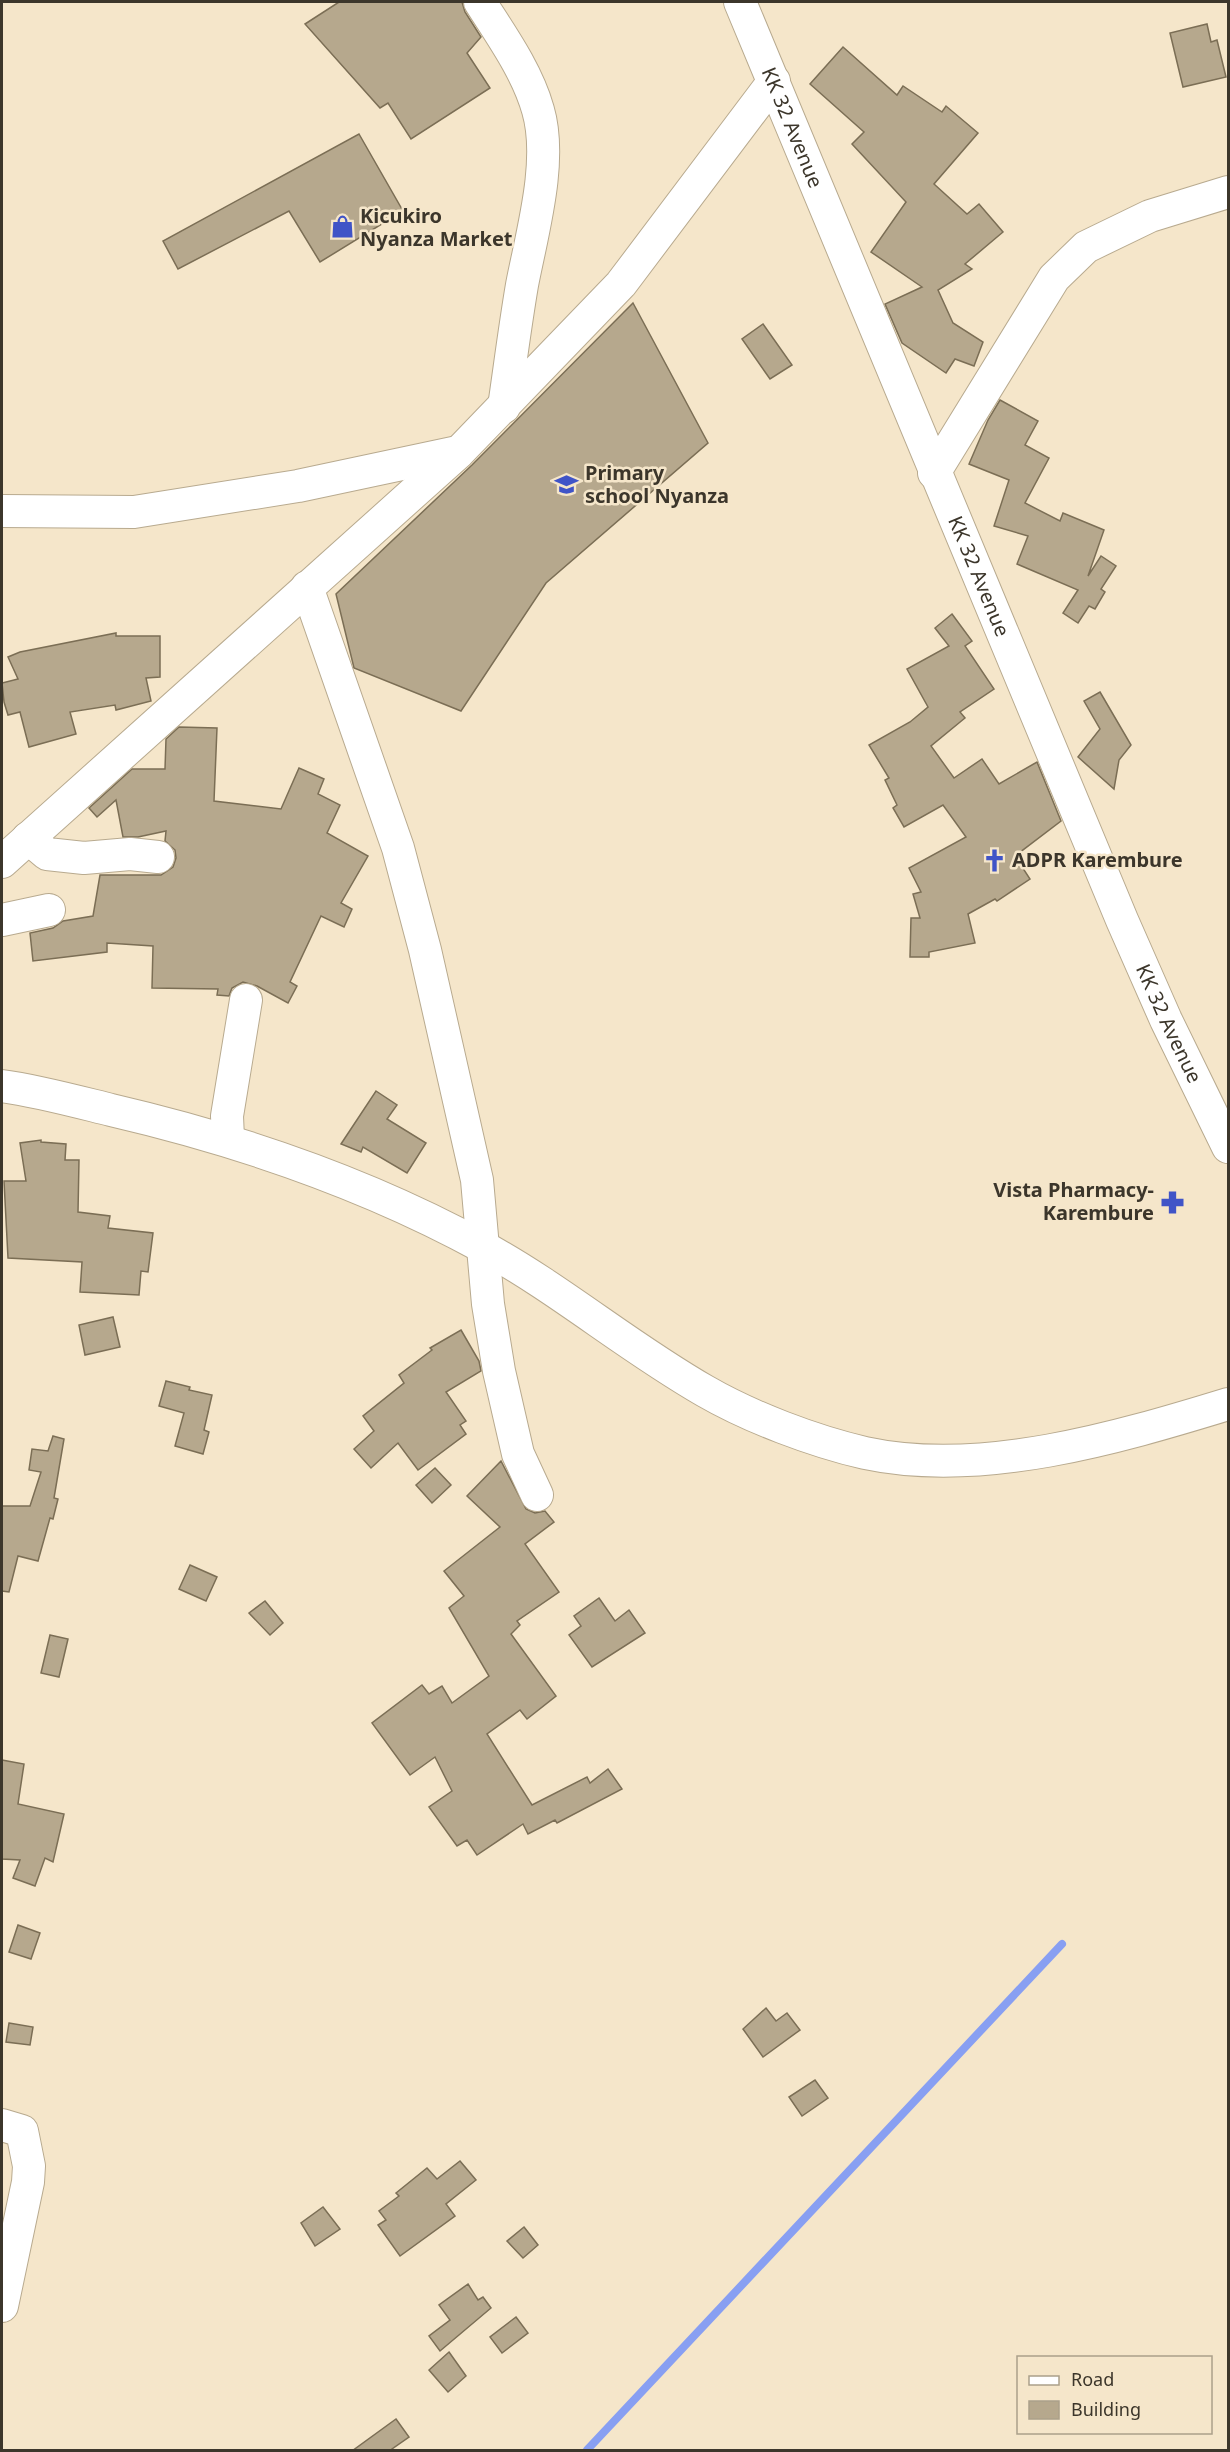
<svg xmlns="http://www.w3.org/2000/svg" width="1230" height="2452" font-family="'Noto Sans',sans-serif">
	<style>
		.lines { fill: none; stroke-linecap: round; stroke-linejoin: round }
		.stream { stroke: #889ff2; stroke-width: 8 }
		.building { fill: #b6a88d; stroke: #7b6e55; stroke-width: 1.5 }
		.minor-casing { stroke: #b8aa8f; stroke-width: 34 }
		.minor { stroke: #fff; stroke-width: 32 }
		.labels { text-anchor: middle; stroke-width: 5; stroke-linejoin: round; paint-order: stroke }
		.street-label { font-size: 20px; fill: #3c362b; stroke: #f5e6ca }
		.poi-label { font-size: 20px; font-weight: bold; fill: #3c362b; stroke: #f5e6ca; text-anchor: start }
	</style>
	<rect width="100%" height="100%" fill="#f5e6ca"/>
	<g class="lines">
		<path class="stream" d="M587,2450L1062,1944"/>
	</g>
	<g class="building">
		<path d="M339,2H462L465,12L481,37L467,53L490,88L411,139L388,103L380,108L305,24Z"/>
		<path d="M1207,24L1211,42L1217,40L1226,77L1183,87L1170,33Z"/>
		<path d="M843,47L897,95L903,86L942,112L946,106L978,133L934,184L967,214L979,204L1003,232L965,264L972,269L938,290L953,323L983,342L974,366L955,359L946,373L902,343L885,304L922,287L871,252L906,202L852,144L864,132L810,84Z"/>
		<path d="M359,134L403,211L320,262L289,211L178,269L163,241Z"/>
		<path d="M633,303L708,443L546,583L461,711L354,668L336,594L472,465Z"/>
		<path d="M763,324L792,365L770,379L742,339Z"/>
		<path d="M1000,400L1038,421L1025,445L1049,458L1025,503L1060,521L1063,513L1104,530L1088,576L1101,556L1116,566L1101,589L1105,592L1095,609L1089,606L1078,623L1063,613L1078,590L1017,564L1028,536L994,526L1009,480L969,464L988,420Z"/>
		<path d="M952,614L972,641L965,646L994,689L960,712L965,718L931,746L954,778L982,759L999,784L1037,762L1061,821L1015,856L1030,879L997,901L995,899L968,914L975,943L929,952V957H910L911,918H920L913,894L921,892L909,868L966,837L943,805L904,827L893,808L897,805L885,780L889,778L869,745L910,722L928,707L907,669L949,646L935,628Z"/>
		<path d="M116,633V636H160V677L146,678L151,701L116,710L115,705L70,712L76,734L29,747L20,712L8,715L4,702L2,683L18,679L8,657L20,652Z"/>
		<path d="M1100,692L1131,745L1119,760L1114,789L1078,757L1100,729L1084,701Z"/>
		<path d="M179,727L217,728L214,801L281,809L299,768L324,779L318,794L340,805L327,833L368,856L341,903L352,909L344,927L321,916L290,982L297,986L288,1003L257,986L243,982L232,988L229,996L217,995L218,989L152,988L153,946L107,943V952L33,961L30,933L53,928L63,921L93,916L100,875H161L173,867L176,858L175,850L165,841L166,831L138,837H123L116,800L97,817L89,808L132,769H165L166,739Z"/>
		<path d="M376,1091L397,1105L387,1119L426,1143L407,1173L363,1147L361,1152L341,1144Z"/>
		<path d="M41,1140V1142L66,1144L65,1160H79L78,1212L110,1216L108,1228L153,1233L148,1272L141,1271L139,1295L80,1292L82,1262L8,1258L4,1181H26L20,1143Z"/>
		<path d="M113,1317L120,1347L85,1355L79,1325Z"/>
		<path d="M461,1330L479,1361L481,1371L446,1392L466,1421L460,1425L466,1434L418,1470L398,1443L371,1468L354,1449L374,1431L363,1416L404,1383L399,1375L432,1350L430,1348Z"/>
		<path d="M166,1381L190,1387L189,1390L212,1395L204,1430L209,1432L203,1454L175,1446L184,1413L159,1406Z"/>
		<path d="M53,1436L64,1439L54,1498L58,1499L53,1519L50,1518L38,1561L18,1556L9,1592L2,1591V1506H30L41,1472L29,1470L32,1449L48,1451Z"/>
		<path d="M501,1461L526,1509L535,1513L545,1511L554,1522L525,1544L559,1592L517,1621L520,1625L511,1634L556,1696L527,1719L520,1710L487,1734L532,1805L587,1777L590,1783L608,1769L622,1789L557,1823L555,1820L528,1834L523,1824L477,1855L467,1840L457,1846L429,1807L452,1791L435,1757L410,1775L372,1723L422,1685L429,1694L442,1686L452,1703L489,1676L449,1608L464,1596L444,1571L500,1527L467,1496Z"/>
		<path d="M435,1468L451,1485L432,1503L416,1485Z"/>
		<path d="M190,1565L217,1577L206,1601L179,1589Z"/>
		<path d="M599,1598L615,1621L629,1610L645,1633L592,1667L569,1635L581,1626L574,1616Z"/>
		<path d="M265,1601L283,1623L270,1635L249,1613Z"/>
		<path d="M50,1635L68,1639L59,1677L41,1673Z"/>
		<path d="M2,1760L24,1764L18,1804L64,1814L53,1862L45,1858L35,1886L13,1878L20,1860L2,1859Z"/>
		<path d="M18,1925L40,1933L31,1959L9,1952Z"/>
		<path d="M766,2008L776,2021L787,2013L800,2030L763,2057L743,2029Z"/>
		<path d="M9,2023L33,2027L30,2045L6,2042Z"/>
		<path d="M815,2080L828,2098L802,2116L789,2097Z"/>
		<path d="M460,2161L476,2180L446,2204L455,2216L400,2256L378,2225L386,2220L379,2211L399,2196L396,2193L427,2168L437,2179Z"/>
		<path d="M323,2207L340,2229L315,2246L301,2223Z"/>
		<path d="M524,2227L538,2245L523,2258L507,2241Z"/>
		<path d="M468,2284L478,2300L483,2297L491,2308L440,2351L429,2336L450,2320L439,2305Z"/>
		<path d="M516,2317L528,2333L502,2353L490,2337Z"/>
		<path d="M449,2352L466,2376L448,2392L429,2370Z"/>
		<path d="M396,2419L409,2437L389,2451H352Z"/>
	</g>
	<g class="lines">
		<defs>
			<g id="minor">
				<path d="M480,2C501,35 527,71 538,110C553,161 532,233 522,285C515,326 510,366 504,407"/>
				<path id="s1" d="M740,2L1122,920L1166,1020L1228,1147"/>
				<path d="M934,473L1054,278L1086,247L1150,216L1228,192"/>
				<path d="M2,511L134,512L298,486L458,452"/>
				<path d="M307,587L398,848L425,950L477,1180L488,1304L499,1371L518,1454L537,1495"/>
				<path d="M28,838L47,854L84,858L130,854L158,857"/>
				<path d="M2,862L459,452L621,284L774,81"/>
				<path d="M2,920L49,910"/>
				<path d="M2,1086C39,1091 75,1101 111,1110C240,1140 366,1183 483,1247C560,1289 628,1347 705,1391C750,1417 813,1441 865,1453C981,1478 1117,1438 1228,1404"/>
				<path d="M228,1139L227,1116L246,1000"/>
				<path d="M2,2125L22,2131L29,2166L28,2182L2,2306"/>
			</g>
		</defs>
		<use href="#minor" class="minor-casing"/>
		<use href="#minor" class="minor"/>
	</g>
	<defs>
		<symbol id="shop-bare" viewBox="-9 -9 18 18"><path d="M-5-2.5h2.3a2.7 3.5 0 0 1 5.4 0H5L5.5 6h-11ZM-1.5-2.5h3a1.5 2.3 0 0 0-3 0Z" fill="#4054c7" stroke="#f5e6ca" stroke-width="2.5" paint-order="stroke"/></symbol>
		<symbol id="school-bare" viewBox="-9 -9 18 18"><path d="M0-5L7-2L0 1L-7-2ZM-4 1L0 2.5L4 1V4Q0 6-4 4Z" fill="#4054c7" stroke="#f5e6ca" stroke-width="2.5" paint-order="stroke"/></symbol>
		<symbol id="church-bare" viewBox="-9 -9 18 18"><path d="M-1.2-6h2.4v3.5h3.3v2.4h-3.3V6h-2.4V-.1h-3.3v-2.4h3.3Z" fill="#4054c7" stroke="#f5e6ca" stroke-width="2.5" paint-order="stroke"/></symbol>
		<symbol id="pharmacy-bare" viewBox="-9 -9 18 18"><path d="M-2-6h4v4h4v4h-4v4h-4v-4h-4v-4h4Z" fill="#4054c7" stroke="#f5e6ca" stroke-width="2.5" paint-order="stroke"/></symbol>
	</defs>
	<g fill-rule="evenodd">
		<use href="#shop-bare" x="326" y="210" width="33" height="33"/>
		<use href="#school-bare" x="550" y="468" width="33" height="33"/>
		<use href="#church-bare" x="978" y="844" width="33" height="33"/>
		<use href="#pharmacy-bare" x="1156" y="1186" width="33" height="33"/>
	</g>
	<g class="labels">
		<g class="street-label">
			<text dy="7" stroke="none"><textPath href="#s1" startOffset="136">KK 32 Avenue</textPath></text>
			<text dy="7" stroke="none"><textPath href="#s1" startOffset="622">KK 32 Avenue</textPath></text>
			<text dy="7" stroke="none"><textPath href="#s1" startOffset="1108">KK 32 Avenue</textPath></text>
		</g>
		<g class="poi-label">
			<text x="360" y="223">Kicukiro<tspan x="360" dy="23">Nyanza Market</tspan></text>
			<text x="585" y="480">Primary<tspan x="585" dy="23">school Nyanza</tspan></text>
			<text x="1012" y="867">ADPR Karembure</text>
			<text x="1154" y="1197" text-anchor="end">Vista Pharmacy-<tspan x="1154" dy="23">Karembure</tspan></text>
		</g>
	</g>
	<rect width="1230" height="2452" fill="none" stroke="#3c362b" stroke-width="6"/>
	<rect x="1017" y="2356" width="195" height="78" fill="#f5e6ca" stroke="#aba08a" stroke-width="1.5"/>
	<rect x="1029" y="2376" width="30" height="9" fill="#ffffff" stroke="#aba08a" stroke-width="1.5"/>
	<text x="1071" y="2386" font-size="18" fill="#3c362b">Road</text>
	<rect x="1029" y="2401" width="30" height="18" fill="#b6a88d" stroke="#aba08a" stroke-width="1.5"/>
	<text x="1071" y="2416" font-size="18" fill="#3c362b">Building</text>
</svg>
